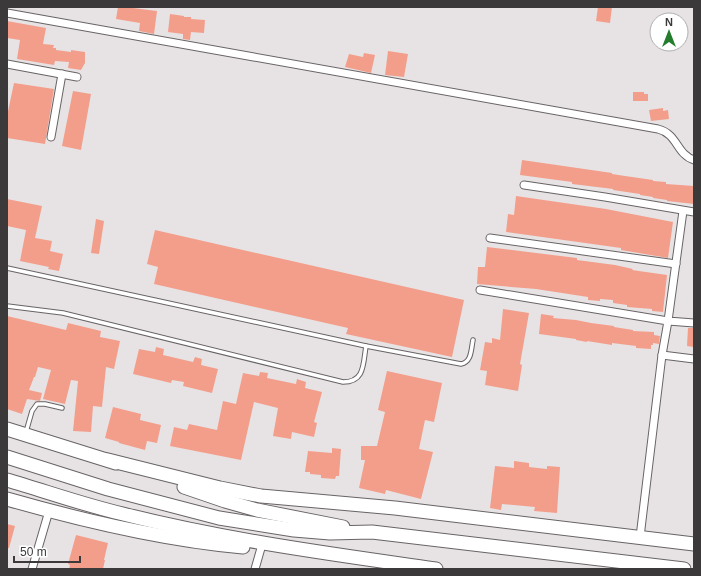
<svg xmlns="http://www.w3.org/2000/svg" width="701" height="576" font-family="Arial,sans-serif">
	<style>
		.building { fill: #f39e8b }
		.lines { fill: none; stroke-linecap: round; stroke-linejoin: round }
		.lane-casing { stroke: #686465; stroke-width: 5.5 }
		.street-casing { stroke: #686465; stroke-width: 9 }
		.highway-casing { stroke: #686465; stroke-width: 15 }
		.lane { stroke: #fff; stroke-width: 3.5 }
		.street { stroke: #fff; stroke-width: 7 }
		.highway { stroke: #fff; stroke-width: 13 }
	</style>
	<rect width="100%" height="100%" fill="#e7e3e4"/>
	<g class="building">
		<path d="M118,7H133V8L157,11L154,34L139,31L140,23L116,19Z"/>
		<path d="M598,7H612L610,23L596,21Z"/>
		<path d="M170,14L184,16V17H191V19L205,20L204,33L191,32L190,40L183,39V34L168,32Z"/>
		<path d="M7,21L46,28L43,44L54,45L53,48H56V50L71,52V50L85,52V63L81,70L68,68L69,62L55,61L54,65L17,59L20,40L7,38Z"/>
		<path d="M388,51L408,54L404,77L385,75Z"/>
		<path d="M364,53L375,55L371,73L345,67L349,54L363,57Z"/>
		<path d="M14,83L54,89L45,144L7,138V116Z"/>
		<path d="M73,91L91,94L81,150L62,146Z"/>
		<path d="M633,92H644V94H648V101H633Z"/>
		<path d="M663,108V111L668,110L669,119L651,121L649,110Z"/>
		<path d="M522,160L612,173V174L625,176L653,180V181L666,182V184L694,186V204L667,201V200L653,198V197L640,195V194L613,190V189L572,184V182L520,175Z"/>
		<path d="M516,196L606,209L673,222L668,258L621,250V248L506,232L508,214L514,215Z"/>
		<path d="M7,199L42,206L35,238L52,241L50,251L63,254L59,271L48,269L49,267L20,261L26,230L7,226Z"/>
		<path d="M96,219L104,221L99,254L91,253Z"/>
		<path d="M155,230L464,300L452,357L346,334L348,328L154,284L158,267L147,264Z"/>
		<path d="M487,247L577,258V260L615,265L633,269L632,270L667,275L663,312L652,311V309L627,307V305L613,303V300L600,299V301L588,300V297L536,289L477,284L478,267H485Z"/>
		<path d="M503,309L529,313L520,364L522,365L518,391L485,385L487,371L480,370L485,342L492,343V338L500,340Z"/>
		<path d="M541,314L554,316L553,318L576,320L591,323L614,326V327L633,330V331L654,332V335L660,336L659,344L653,343V345H651V349L636,348V346L612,343V345L587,341V342L576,340V339L539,334Z"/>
		<path d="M7,316L66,330L68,323L101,331L100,337L120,341L114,369L106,367L102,407L93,406L91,432L73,431L78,381L71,380L65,404L43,399L51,370L38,367L35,377H34L29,390L42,393L40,401L27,399L22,414L7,409Z"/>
		<path d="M688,328H694V347L687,346Z"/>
		<path d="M156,347L164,349L163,355L193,362L195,357L202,359L201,365L218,369L212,393L183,386L184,382L172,380L171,383L133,374L139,349L155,352Z"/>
		<path d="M387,371L442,383L434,422L425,420L419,449L433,452L421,499L386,490L385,494L359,488L365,460H361V446H377L385,412L378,410Z"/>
		<path d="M260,372L268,373L267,378L296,384L297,379L306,382L305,388L322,392L314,422L317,423L314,437L292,432L291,439L273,436L278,408L254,402L241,460L170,446L174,427L187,430L189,424L217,430L223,401L236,404L243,373L259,376Z"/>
		<path d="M113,407L141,414L140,420L161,425L157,443L147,441L145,450L119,443V442L105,438Z"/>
		<path d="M332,448L341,449L339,476H336L335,479L321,478V475L310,474V472H305L308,451L332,453Z"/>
		<path d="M514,461L529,463V467L547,469V466L560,467L557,513L534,511L535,507L502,504L501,510L490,508L495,466L514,468Z"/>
		<path d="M7,524L15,526L9,548H7Z"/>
		<path d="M76,535L108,543L104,560H105L103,569H69L70,565L68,564Z"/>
	</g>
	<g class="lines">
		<defs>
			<g id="lane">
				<path d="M7,268L366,346L461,364C472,362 471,349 473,340"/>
				<path d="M7,306L63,313L343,382C365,382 363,364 366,346"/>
				<path d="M26,432L32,411L37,404H45L62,408"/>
			</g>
			<g id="street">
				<path d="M7,13L658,129C678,134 676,154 694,160"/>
				<path d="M7,64L77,77"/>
				<path d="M51,137L62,74"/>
				<path d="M524,185L605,197L694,212"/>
				<path d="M683,211L668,321L694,323"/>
				<path d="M490,238L676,264"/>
				<path d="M480,290L668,321L662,355L640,537"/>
				<path d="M662,355L694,359"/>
				<path d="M32,569L49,511"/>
				<path d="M255,569L261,548"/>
			</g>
			<g id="highway">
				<path d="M7,429L116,463"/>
				<path d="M7,457L108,489L219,518L294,530L330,533L372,532L684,569"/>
				<path d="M108,460L220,488L261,496L395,508L694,544"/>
				<path d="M7,480C45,491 84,505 123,514C226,540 331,554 436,569"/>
				<path d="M184,487L225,501L257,510L343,527"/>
				<path d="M7,499C84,521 163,540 243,547"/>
			</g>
		</defs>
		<use href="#lane" class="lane-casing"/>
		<use href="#street" class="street-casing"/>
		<use href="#highway" class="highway-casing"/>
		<use href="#lane" class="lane"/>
		<use href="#street" class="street"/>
		<use href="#highway" class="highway"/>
	</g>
	<rect width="701" height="576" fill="none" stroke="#3b393a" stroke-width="16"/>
	<g transform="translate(669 32)"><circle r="19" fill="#ffffff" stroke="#b1b0b0"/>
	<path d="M0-3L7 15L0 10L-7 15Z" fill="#237d2c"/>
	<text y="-6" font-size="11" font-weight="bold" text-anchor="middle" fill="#3b393a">N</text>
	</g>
	<path d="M14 556v6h66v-6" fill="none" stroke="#3b393a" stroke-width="2"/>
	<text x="20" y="556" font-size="12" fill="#3b393a" stroke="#ffffff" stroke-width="3" paint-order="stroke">50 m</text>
</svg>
